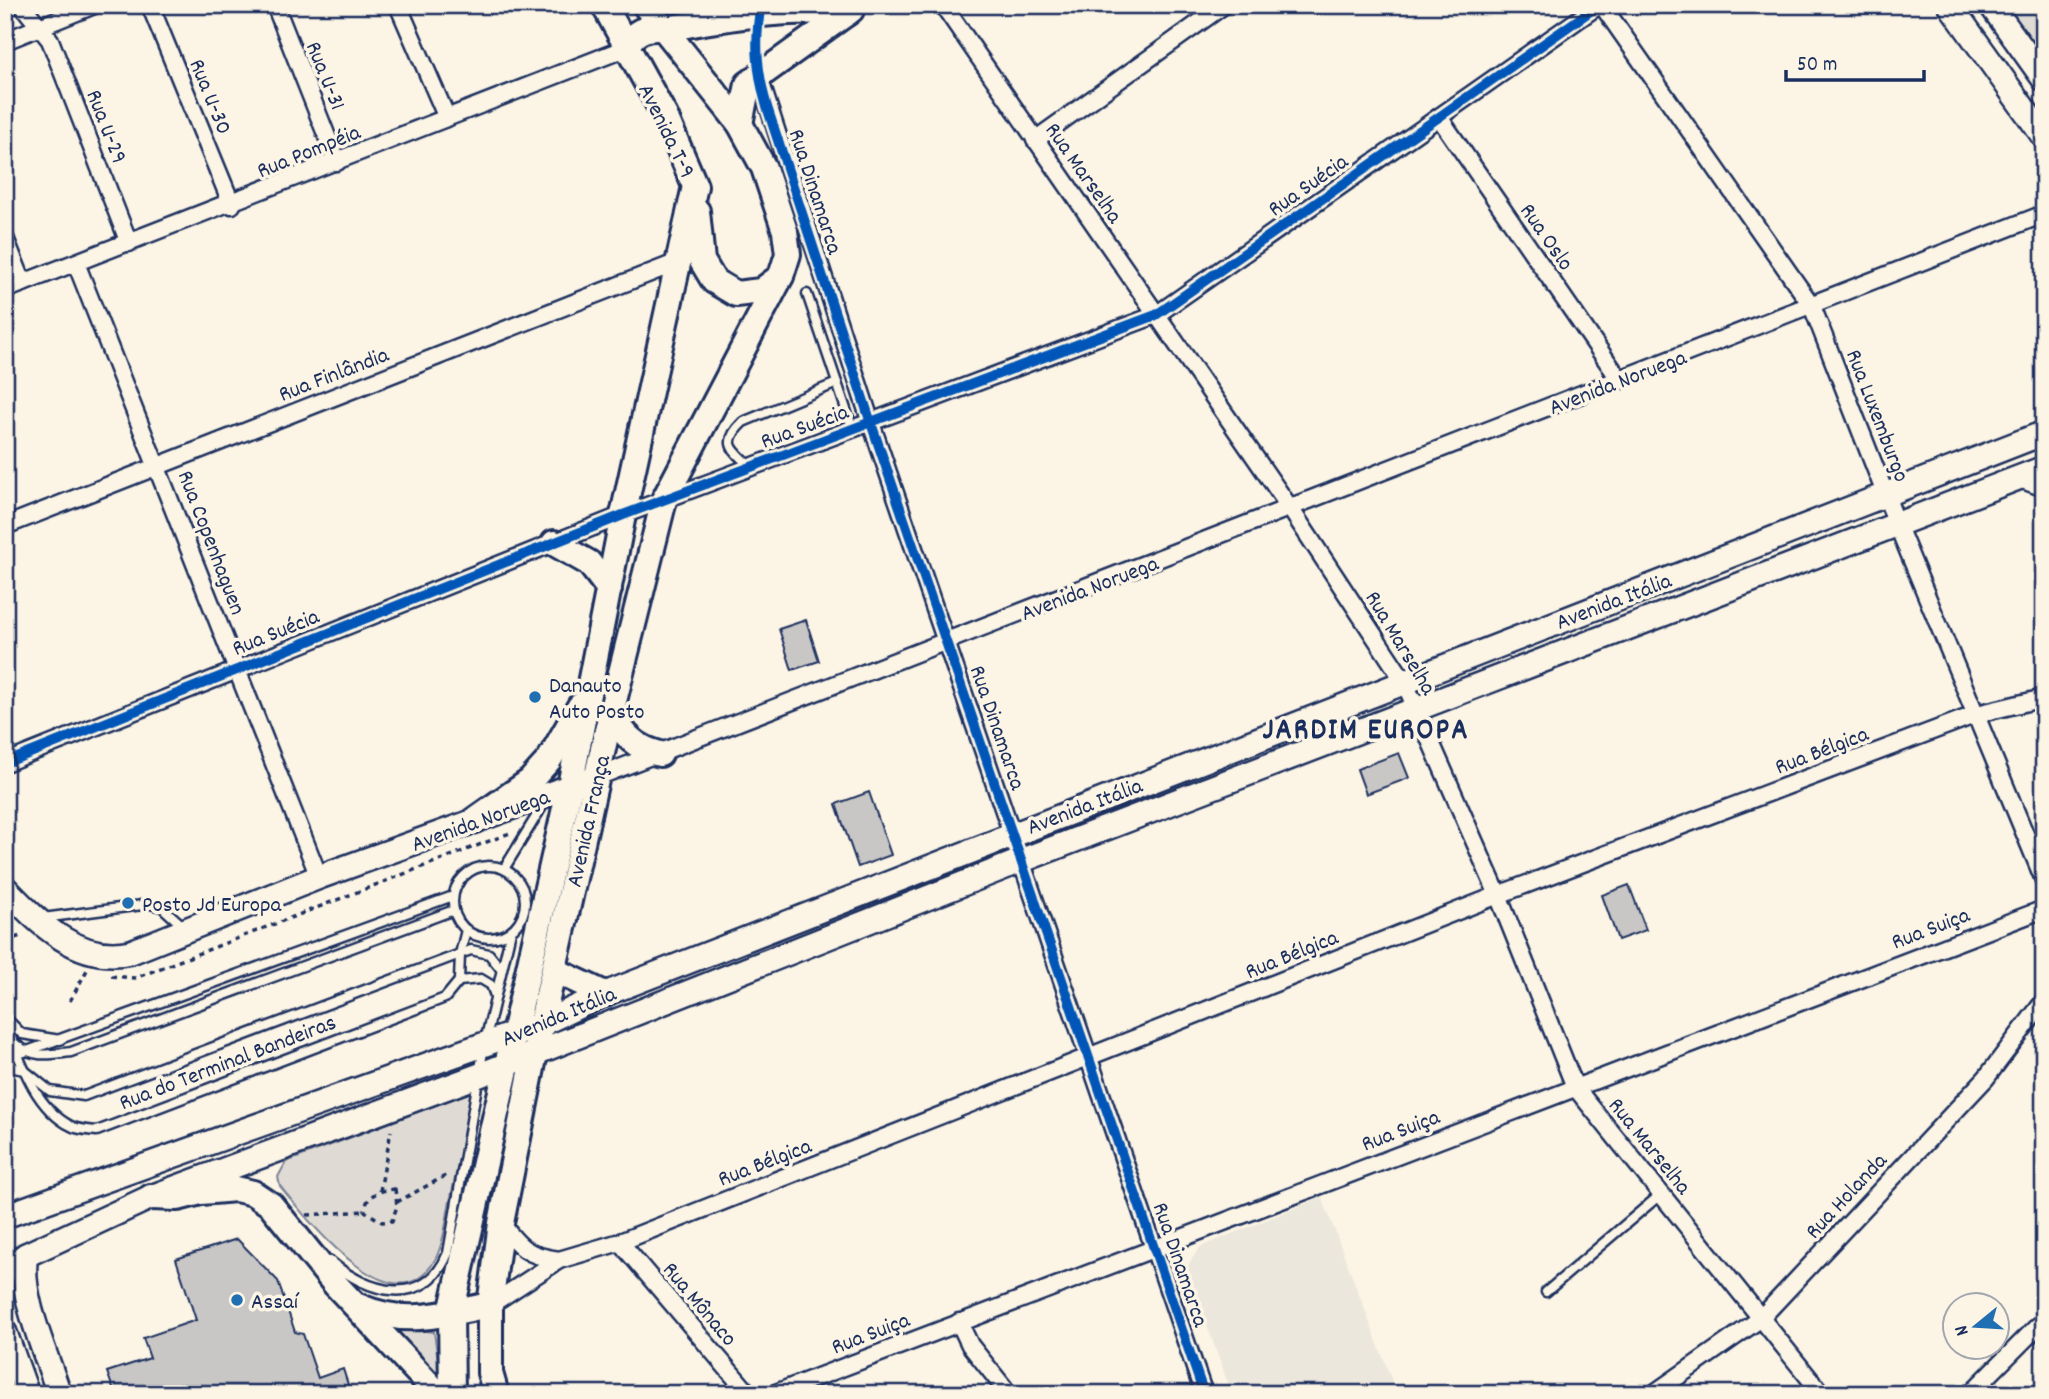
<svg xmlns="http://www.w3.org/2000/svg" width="2049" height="1399" font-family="Dekko,sans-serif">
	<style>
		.built { fill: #ece7dc }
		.green { fill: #dfdbd4; stroke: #7d8599; stroke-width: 2 }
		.building { fill: #c8c7c6; stroke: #1b2f5e; stroke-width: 2 }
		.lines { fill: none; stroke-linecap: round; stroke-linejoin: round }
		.lane-casing { stroke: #1b2f5e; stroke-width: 13 }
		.street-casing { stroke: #1b2f5e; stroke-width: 21 }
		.secondary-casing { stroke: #1b2f5e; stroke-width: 28 }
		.primary-casing { stroke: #1b2f5e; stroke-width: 30 }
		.path { stroke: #1b2f5e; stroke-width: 3.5; stroke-dasharray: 5 5; stroke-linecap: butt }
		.lane { stroke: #fcf5e5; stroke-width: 8 }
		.street { stroke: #fcf5e5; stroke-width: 16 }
		.secondary { stroke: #fcf5e5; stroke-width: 23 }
		.primary { stroke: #fcf5e5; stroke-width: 24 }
		.cycleway-casing { stroke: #fcf5e5; stroke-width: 15 }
		.cycleway { stroke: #0057b8; stroke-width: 10 }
		.poi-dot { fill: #1f6fb2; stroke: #fcf5e5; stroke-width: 2.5 }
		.labels { text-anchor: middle; stroke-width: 7; stroke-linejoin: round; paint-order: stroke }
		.street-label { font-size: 23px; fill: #1b2f5e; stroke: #fcf5e5 }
		.poi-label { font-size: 23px; fill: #1b2f5e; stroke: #fcf5e5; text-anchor: start }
		.district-label { font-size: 30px; font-weight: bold; letter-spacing: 2px; fill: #1b2f5e; stroke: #fcf5e5 }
	</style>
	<rect width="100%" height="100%" fill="#fcf5e5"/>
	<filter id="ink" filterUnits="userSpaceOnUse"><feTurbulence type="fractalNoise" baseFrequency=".0143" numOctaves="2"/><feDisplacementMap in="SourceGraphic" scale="14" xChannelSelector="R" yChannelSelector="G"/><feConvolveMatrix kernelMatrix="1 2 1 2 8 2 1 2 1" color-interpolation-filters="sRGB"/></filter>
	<g filter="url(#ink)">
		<path class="built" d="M1322,1197L1397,1394H1232L1186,1268L1200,1247Z"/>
		<g class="green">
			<path d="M2003,5H2035L2044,12V61Z"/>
			<path d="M470,1092L473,1095C465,1132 457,1169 449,1206C446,1222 444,1242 436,1258C396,1334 307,1219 280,1186L278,1177L286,1162Z"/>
			<path d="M389,1326L434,1332L442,1389Z"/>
		</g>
		<g class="building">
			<path d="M806,620L819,661L792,670L779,629Z"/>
			<path d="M1399,753L1409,778L1366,794L1357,769Z"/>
			<path d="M869,792L891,855L858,867L836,804Z"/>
			<path d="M1629,885L1646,930L1618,940L1602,895Z"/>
			<path d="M237,1239L278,1281L295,1332L303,1334L318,1378L343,1369L351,1394H115L107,1372L150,1358L143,1338L196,1320L176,1259Z"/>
		</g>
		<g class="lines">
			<defs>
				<g id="lane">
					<path d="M807,294L853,430"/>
					<path d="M751,467C732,450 721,443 743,422L837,383"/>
					<circle cx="489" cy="902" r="36"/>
					<path d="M504,869L545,802"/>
					<path d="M43,918L150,904L162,907L185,928"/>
					<path d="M459,981L481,979L491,985L495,996"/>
					<path d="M6,1018L22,1034L60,1040"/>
					<path d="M5,1021C19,1057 33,1107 71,1126C78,1130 89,1130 97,1131L445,998L459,981L460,954L471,950L489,954L501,969"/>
					<path d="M14,1043C32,1058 49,1055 71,1052L454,910"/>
					<path d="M5,1059L453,896"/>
					<path d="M5,1066L24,1070L50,1091L84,1096L460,954L466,930"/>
					<path d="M330,1261C367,1293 425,1310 448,1253L484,1046L511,931"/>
					<path d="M1546,1292L1661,1194"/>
				</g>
				<g id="street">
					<path d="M22,5L50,40L129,243"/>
					<path d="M150,5L232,205"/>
					<path d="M275,5L337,162"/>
					<path d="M398,5L447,118"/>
					<path d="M943,5L1290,508L1404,681L1498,895L1575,1087L1822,1394"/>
					<path d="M1602,5L1812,306L1897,524L2044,880"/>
					<path d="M5,41L94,5"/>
					<path d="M758,74L871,423L1204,1394"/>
					<path d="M1439,117L1620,380"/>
					<path d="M1035,140L1224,5"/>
					<path d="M5,238L23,283"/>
					<path d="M76,263L319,877"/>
					<path d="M5,290L626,48"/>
					<path d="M2017,478L2044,488"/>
					<path d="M5,526L678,262"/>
					<path d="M5,763L623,515L1156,315L1599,5"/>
					<path d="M597,777L2044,214"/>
					<path d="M501,1223C520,1248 527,1256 559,1260"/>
					<path d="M620,1242L749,1394"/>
					<path d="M490,1305L559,1260L620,1242L1498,895L1977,714L2044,698"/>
					<path d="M959,1322L970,1345L1009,1394"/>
					<path d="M773,1394L2044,909"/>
					<path d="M1653,1394L1760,1319L1986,1078L2044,1001"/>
					<path d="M1970,1394L2044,1320"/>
				</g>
				<g id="secondary">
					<path d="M1950,5L2044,137"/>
					<path d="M1991,5L2044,79"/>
					<path d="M5,888C39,923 78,964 131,952L319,877L585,781"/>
					<path d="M5,1216L541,1024L605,994L2044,433"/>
					<path d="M26,1255C18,1294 47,1355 59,1394"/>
					<path d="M5,1271L26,1255L151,1197L480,1075L1023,860L2044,468"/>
					<path d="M5,1333L27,1394"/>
				</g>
				<g id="primary">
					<path d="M626,48C634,30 648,26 666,29C727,17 785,8 847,13"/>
					<path d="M740,124L748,84L851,10"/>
					<path d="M697,211L702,261L714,281L736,294L761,291L781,276"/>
					<path d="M554,543L589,563L609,589"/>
					<path d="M611,713C624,735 635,748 660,754"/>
					<path d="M473,821L530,781L549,760L580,706"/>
					<path d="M554,970L605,994"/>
					<path d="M151,1197L178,1198L201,1192L236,1189L253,1193L271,1205L335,1284L438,1394"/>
					<path d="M358,1306C406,1327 442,1314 490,1305"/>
					<path d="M452,1394L451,1313L570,786L623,515L695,186L665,116L604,5"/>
					<path id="s1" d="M496,1394L490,1373V1305L501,1223L535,1053L611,713L664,500L781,276L788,254L785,231L764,168L740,124L645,5"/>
				</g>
			</defs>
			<use href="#lane" class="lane-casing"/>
			<use href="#street" class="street-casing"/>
			<use href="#secondary" class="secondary-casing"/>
			<use href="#primary" class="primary-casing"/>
			<g class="path">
				<path d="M5,941L24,935"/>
				<path d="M111,976L135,978L510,833"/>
				<path d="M70,1001L87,970"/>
				<path d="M395,1189L397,1206L392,1221L382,1222L365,1211C366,1194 380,1190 395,1189Z"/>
				<path d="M380,1191L391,1131"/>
				<path d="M397,1202L449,1174"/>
				<path d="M307,1215L365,1211"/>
			</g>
			<use href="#lane" class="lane"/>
			<use href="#street" class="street"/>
			<use href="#secondary" class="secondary"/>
			<use href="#primary" class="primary"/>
			<defs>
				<g id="cycleway">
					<path d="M761,5C754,42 757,72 767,107L871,423L1204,1394"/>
					<path d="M5,763L623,515L1156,315L1599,5"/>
				</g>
			</defs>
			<use href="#cycleway" class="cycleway-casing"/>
			<use href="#cycleway" class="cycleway"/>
		</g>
	</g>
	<g class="poi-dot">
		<circle cx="535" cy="697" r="7"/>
		<circle cx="128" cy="903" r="7"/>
		<circle cx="237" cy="1300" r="7"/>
	</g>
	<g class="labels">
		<g class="street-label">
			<text transform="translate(327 75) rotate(68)" y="8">Rua U-31</text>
			<text transform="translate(212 96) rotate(68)" y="8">Rua U-30</text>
			<text transform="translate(108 126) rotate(69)" y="8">Rua U-29</text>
			<text transform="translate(668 130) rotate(64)" y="8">Avenida T-9</text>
			<text transform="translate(308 150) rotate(-22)" y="8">Rua Pompéia</text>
			<text transform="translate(1085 172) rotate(55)" y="8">Rua Marselha</text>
			<text transform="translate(1307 184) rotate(-35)" y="8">Rua Suécia</text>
			<text transform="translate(817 191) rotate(72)" y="8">Rua Dinamarca</text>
			<text transform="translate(1548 236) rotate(55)" y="8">Rua Oslo</text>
			<text transform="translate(333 373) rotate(-21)" y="8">Rua Finlândia</text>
			<text transform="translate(1617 381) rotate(-21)" y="8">Avenida Noruega</text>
			<text transform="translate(1879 415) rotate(69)" y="8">Rua Luxemburgo</text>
			<text transform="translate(804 425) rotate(-20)" y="8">Rua Suécia</text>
			<text transform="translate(213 542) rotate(69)" y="8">Rua Copenhaguen</text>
			<text transform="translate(1089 587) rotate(-21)" y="8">Avenida Noruega</text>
			<text transform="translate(1613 600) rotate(-21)" y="8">Avenida Itália</text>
			<text transform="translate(275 631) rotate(-22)" y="8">Rua Suécia</text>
			<text transform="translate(1402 642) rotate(59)" y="8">Rua Marselha</text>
			<text transform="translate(999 727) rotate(71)" y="8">Rua Dinamarca</text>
			<text transform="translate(1821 749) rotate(-21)" y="8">Rua Bélgica</text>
			<text transform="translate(1084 805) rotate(-21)" y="8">Avenida Itália</text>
			<text transform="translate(480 819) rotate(-20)" y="8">Avenida Noruega</text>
			<text dy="8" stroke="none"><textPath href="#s1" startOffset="584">Avenida França</textPath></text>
			<text transform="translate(1930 927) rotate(-21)" y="8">Rua Suiça</text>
			<text transform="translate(1291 953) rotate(-22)" y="8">Rua Bélgica</text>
			<text transform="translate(558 1015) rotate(-23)" y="8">Avenida Itália</text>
			<text transform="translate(227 1061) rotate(-21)" y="8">Rua do Terminal Bandeiras</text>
			<text transform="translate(1400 1129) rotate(-21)" y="8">Rua Suiça</text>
			<text transform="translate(1651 1145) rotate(51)" y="8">Rua Marselha</text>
			<text transform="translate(764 1161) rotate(-21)" y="8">Rua Bélgica</text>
			<text transform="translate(1845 1195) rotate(-47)" y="8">Rua Holanda</text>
			<text transform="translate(1182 1264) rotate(71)" y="8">Rua Dinamarca</text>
			<text transform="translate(701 1303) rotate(50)" y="8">Rua Mônaco</text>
			<text transform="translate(870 1332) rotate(-21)" y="8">Rua Suiça</text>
		</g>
		<g class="poi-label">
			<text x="549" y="692">Danauto<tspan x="549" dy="26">Auto Posto</tspan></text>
			<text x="142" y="911">Posto Jd Europa</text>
			<text x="251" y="1308">Assaí</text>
		</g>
		<g class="district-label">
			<text x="1366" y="738">JARDIM EUROPA</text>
		</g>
	</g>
	<rect width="2049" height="1399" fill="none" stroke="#fcf5e5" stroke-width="28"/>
	<rect x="14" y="14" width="2021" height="1371" fill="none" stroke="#1b2f5e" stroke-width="2.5" filter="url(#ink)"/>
	<g transform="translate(1976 1326) rotate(252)"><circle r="33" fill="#fcf5e5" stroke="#a2a6af" stroke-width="2"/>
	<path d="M0-5L12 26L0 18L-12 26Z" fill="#1f6fb2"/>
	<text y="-10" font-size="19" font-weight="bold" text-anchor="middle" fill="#1b2f5e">N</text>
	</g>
	<path d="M1786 70v10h138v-10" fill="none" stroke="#1b2f5e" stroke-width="3.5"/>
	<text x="1797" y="70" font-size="21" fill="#1b2f5e" stroke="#fcf5e5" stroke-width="5" paint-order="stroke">50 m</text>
</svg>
